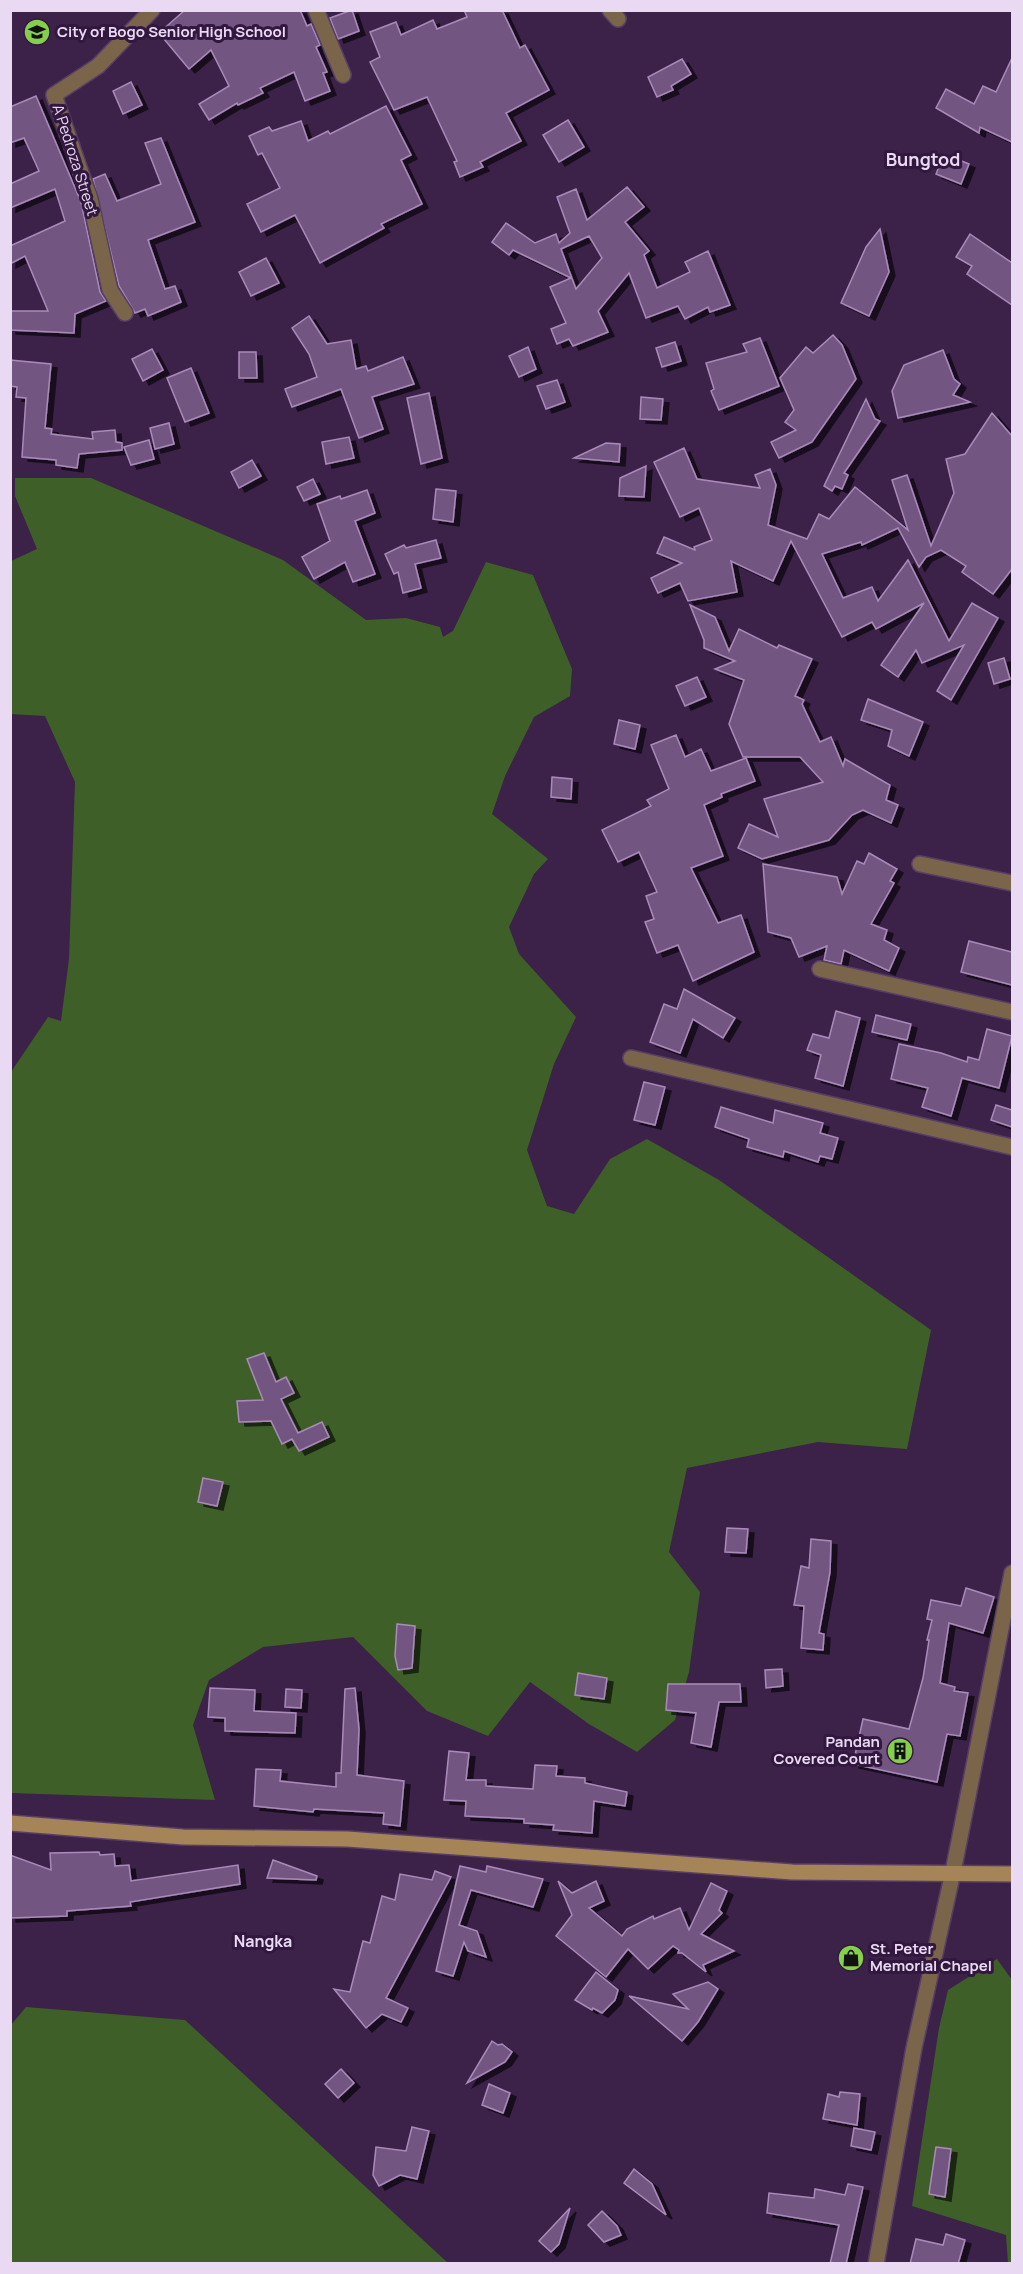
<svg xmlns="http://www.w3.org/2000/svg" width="1023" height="2274" font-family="Manrope,sans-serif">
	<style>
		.green { fill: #3f5f28 }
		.building { fill: #735582; stroke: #aa8aba; stroke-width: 1.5; fill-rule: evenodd; filter: url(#shadow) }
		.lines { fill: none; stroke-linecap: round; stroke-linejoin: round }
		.minor-casing { stroke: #583e64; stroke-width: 18 }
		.tertiary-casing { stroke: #583e64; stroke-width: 18 }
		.secondary-casing { stroke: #583e64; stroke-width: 18 }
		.minor { stroke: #7a654a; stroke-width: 15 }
		.tertiary { stroke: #7a654a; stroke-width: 15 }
		.secondary { stroke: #a58457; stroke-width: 15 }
		.labels { text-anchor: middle; stroke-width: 6; stroke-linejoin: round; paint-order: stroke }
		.poi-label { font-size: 15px; font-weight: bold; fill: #ead9f3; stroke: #32173f; text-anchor: start }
		.street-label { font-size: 15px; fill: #ead9f3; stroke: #32173f }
		.neighbourhood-label { font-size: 16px; font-weight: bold; fill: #ead9f3; stroke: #32173f }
		.quarter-label { font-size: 18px; font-weight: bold; fill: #ead9f3; stroke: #32173f }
	</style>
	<defs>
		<filter id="shadow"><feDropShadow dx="6" dy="4" stdDeviation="0" flood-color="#0009"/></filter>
	</defs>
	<rect width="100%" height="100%" fill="#3c2149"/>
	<g class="green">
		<path d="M15,478H91L283,560L366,620L406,618L440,627L443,637L453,631L486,562L533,575L572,669L570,696L534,717L505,776L492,814L548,859L534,874L509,927L519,954L576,1017L554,1064L527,1150L547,1206L574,1214L610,1159L647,1139L719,1180L931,1330L907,1449L818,1442L687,1468L669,1552L700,1592L689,1672L675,1720L637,1752L589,1724L530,1682L488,1736L427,1711L353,1637L263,1647L209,1680L193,1725L215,1800L11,1793V1072L48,1017L61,1021L69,959L75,782L45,716L11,714V561L37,549L15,496Z"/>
		<path d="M997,1959L1012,1980V2263H1008L1006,2235L912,2206L939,2028L948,1990Z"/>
		<path d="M26,2007L185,2020L448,2263H11V2025Z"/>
	</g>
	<g class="building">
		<path d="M185,10H300L307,26L311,24L320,45L316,47L327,72L323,73L330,91L305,101L294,72L260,88L263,93L238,105L237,103L209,120L199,104L229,86L211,50L189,69L159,33Z"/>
		<path d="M352,10L359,31L338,39L330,18Z"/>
		<path d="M464,10H502L520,48L525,45L549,90L506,113L521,141L480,162L483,167L460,177L454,162L457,161L427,97L394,110L370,62L380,57L370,32L396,22L401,35L433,20L437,29L467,17Z"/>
		<path d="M1012,58V142L980,127L979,133L936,108L946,89L974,104L983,86L996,92Z"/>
		<path d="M682,59L691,74L671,86L673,90L657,97L648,77Z"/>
		<path d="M131,82L142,105L123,114L113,91Z"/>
		<path d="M36,96L81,202L100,292L106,301L75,314L74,333L10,330V311H48L25,256L10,264V246L65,221L55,189L10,208V184L39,171L24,138L10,143V107Z"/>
		<path d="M386,106L411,155L401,160L422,204L381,224L384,228L320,263L295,215L261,232L247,204L280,188L262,153L258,155L249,136L269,127L272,131L301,121L308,141L328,131L330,134Z"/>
		<path d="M568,120L584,147L559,162L543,135Z"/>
		<path d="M161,138L195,222L148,240L165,289L175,286L181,302L148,316L145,309L135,313L119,286L93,179L105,174L117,201L161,184L145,143Z"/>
		<path d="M944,154L969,164L961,184L936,174Z"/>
		<path d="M627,187L644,207L625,222L649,251L644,255L657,288L690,272L685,262L708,251L730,305L710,312L708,307L685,319L678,306L646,318L629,273L598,311L608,332L573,346L569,339L557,344L551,329L566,323L550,287L571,278L513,250L509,255L492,242L506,223L535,243L556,234L559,243L570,233L557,197L576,189L587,220ZM589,236L602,258L576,289L561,249Z"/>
		<path d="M880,229L889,272L869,316L841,303L866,247Z"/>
		<path d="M970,234L1012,263V305L967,274L972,266L956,257Z"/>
		<path d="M266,258L279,283L251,296L239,272Z"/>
		<path d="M309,316L327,344L351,340L356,369L366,366L368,371L403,357L414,384L372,397L383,429L359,438L341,389L292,407L285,389L317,377L309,354L292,328Z"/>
		<path d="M833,335L842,345L856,379L812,442L779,458L771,442L796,430L785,422L794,410L780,378L806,347L813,353Z"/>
		<path d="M760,338L779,386L719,410L711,391L714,389L706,363L747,352L743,344Z"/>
		<path d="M675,342L681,361L662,367L656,348Z"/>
		<path d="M528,347L536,369L519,377L509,356Z"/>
		<path d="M152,349L163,370L143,381L132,359Z"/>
		<path d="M943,350L954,379L960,384L953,395L970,402L898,418L892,391L904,365Z"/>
		<path d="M239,352H256L257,378H239Z"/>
		<path d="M10,360L51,364L45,428L52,429L51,434L93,439L92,432L115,430L116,442L122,443V450L79,454L77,468L56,465V460L22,457L26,398L16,397L17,387L10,386Z"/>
		<path d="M191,368L209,413L185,422L167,378Z"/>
		<path d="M557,380L565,402L546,409L537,386Z"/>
		<path d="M429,393L442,458L421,464L407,398Z"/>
		<path d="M641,397L663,399L661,420L640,419Z"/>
		<path d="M866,399L875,419L880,421L844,473L848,475L842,489L835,486L832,491L824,486Z"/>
		<path d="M992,413L1012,436V569L993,594L962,572L966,566L941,550L926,557L919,567L898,528L862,545L861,542L822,554L843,598L872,587L878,601L908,560L949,641L972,603L998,618L951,700L937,691L964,645L922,663L916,650L898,677L881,665L924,603L876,629L872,622L842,637L791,541L773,581L731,561L737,592L688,601L680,583L658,593L651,578L682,563L657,553L664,537L695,550L694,547L712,540L699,508L680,517L654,462L684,448L697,479L760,488L755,475L770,469L776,485L768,525L807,539L819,514L829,519L855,487L908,530L892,480L907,475L931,546L954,493L946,459L965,454Z"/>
		<path d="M169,423L174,444L155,449L150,428Z"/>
		<path d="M349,437L354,458L326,464L322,442Z"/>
		<path d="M149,440L154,459L131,465L124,447Z"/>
		<path d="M606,443L620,444L619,462L574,458Z"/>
		<path d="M252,460L261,476L239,488L231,472Z"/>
		<path d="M646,466L644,497L619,496L620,478Z"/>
		<path d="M313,479L320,494L304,501L297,487Z"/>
		<path d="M436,489L456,491L453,522L433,519Z"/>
		<path d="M367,490L375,513L355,521L375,574L353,582L345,562L314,579L302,557L330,541L317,504L340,496L341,499Z"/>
		<path d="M436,540L441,558L415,564L421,588L403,593L398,572L394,574L385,554L404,545L406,548Z"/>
		<path d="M690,605L715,617L729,651L739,629L777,648L779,645L812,659L795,696L804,700L802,704L820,742L831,737L843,766L845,759L890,785L886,800L898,805L891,823L863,810L852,815L829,840L762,859L738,848L749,824L778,837L764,799L823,782L800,757H743L729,724L744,680L715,669L735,661L704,648V640Z"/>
		<path d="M1004,658L1010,679L994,684L988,663Z"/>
		<path d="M697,677L706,697L685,706L676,686Z"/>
		<path d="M868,699L923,722L909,756L888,746L892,730L861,720Z"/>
		<path d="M619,720L640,725L635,749L614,744Z"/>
		<path d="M676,735L685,757L701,749L711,771L746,758L755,781L721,794L722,797L704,805L723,856L691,868L718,923L741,915L754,952L693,981L678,945L657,953L645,922L654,919L646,896L657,892L639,852L618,862L602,830L651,806L647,800L669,789L651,745Z"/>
		<path d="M552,777L572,779L571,799L551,797Z"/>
		<path d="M869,853L897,869L890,881L894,883L871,924L887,930L884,940L899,948L889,971L844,950L841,964L824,960L827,946L799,957L791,938L768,932L763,864L837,877L842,894L857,861L864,864Z"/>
		<path d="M969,941L1012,952V985L961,972Z"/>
		<path d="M684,989L735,1018L723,1038L693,1019L680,1053L650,1042L664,1004L677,1009Z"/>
		<path d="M836,1011L860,1018L843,1086L815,1078L821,1055L807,1050L813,1034L829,1038Z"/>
		<path d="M876,1015L911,1024L907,1040L872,1032Z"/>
		<path d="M987,1029L1012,1036L999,1088L962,1078L951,1116L922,1107L928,1088L891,1079L899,1044L941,1053L967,1062L968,1057L979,1060Z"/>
		<path d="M644,1082L665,1087L655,1125L634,1120Z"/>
		<path d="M996,1105L1012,1110V1127L991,1120Z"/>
		<path d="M721,1107L773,1123L775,1110L823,1123L820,1133L838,1138L832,1159L820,1156L818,1162L784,1151L783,1157L747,1147L749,1139L715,1127Z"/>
		<path d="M264,1353L276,1382L286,1377L294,1393L281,1399L298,1433L322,1422L329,1437L299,1451L292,1439L282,1444L271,1421L239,1422L237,1401L263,1400L247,1359Z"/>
		<path d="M203,1478L223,1482L217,1506L198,1502Z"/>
		<path d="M727,1528L748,1529L746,1553L725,1552Z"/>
		<path d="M811,1539L831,1541L830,1572L819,1633L824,1634L823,1650L801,1648L804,1606L794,1605L801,1566L809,1568Z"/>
		<path d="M966,1588L994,1597L983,1633L949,1623L940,1683L955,1687L954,1691L968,1693L960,1736L947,1734L937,1782L853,1764L863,1719L909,1729L923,1678L929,1640H927L932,1620L927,1619L931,1600L961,1606Z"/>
		<path d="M397,1624L415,1626L412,1668L398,1670L395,1656Z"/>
		<path d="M782,1669L783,1686L766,1688L765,1670Z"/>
		<path d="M578,1673L607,1678L604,1699L575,1695Z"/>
		<path d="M668,1684H740L741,1702H719L711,1747L691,1743L696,1713L666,1710Z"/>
		<path d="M210,1688L255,1690L254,1711L296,1713L295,1733L225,1731V1718L208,1717Z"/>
		<path d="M355,1688L359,1729L357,1775L404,1781L400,1826L383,1824L384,1813L314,1809L313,1812L254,1806L256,1769L281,1770L280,1781L336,1787V1773H341L345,1689Z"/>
		<path d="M286,1689L302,1690L301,1708L285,1707Z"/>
		<path d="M449,1751L469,1753L466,1780H486V1786L533,1789L535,1765L557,1766L556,1776L585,1778V1783L627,1792L625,1806L594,1801L592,1833L553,1830L554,1825L524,1823V1819L465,1816L466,1801L444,1800Z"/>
		<path d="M99,1852L100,1855L114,1854L115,1866L129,1865L131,1881L238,1865L240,1884L130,1902L131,1906L67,1911V1916L10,1918V1855L51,1870L50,1853Z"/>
		<path d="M273,1860L317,1876L316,1880L267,1878Z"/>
		<path d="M460,1866L486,1872L487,1866L543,1879L533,1907L471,1890L459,1925L477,1931L486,1957L468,1951L464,1942L453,1976L436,1971Z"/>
		<path d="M435,1871L451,1877L386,1998L408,2008L401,2022L382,2014L366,2028L334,1989L350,1992L363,1941L370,1943L382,1896L395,1900L400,1874L432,1880Z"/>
		<path d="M558,1881L572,1893L596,1881L604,1901L589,1908L622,1936L627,1929L653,1916L654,1919L680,1908L689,1930L711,1883L727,1891L719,1910L722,1913L701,1934L734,1951L703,1965L706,1972L682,1953H678L679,1950L673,1946L648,1969L628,1949L606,1977L556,1936L572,1915Z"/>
		<path d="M596,1972L618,1990L615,2000L602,2013L593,2008L592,2010L575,2000Z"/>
		<path d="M708,1982L718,1989L698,2022L682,2041L629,1996L688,2009L673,1994Z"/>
		<path d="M492,2041L498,2045L502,2044L512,2052L505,2062L467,2083Z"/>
		<path d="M341,2069L354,2083L338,2098L325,2084Z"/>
		<path d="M489,2084L510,2093L503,2113L482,2105Z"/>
		<path d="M840,2092L860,2094L857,2125L823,2119L828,2094L839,2097Z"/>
		<path d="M412,2127L429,2131L417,2179L400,2175L379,2186L373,2175L376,2147L406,2151Z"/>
		<path d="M854,2128L875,2132L871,2150L851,2146Z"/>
		<path d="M936,2147L951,2149L945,2197L929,2194Z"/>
		<path d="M634,2169L652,2184L666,2215L624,2183Z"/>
		<path d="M848,2184L863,2187L846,2264H830L839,2225L767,2213L769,2193L814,2198L815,2189L845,2195Z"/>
		<path d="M570,2208L559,2244L551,2252L539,2241Z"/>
		<path d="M602,2211L617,2226L621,2235L604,2242L588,2225Z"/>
		<path d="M946,2234L965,2240L958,2264H910L916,2239L943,2245Z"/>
	</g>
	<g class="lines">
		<defs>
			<g id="minor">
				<path d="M316,10L343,75"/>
				<path d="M610,10L618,19"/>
				<path d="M125,313L110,290L90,199L54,95L98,66L152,10"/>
				<path d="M920,864L1012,883"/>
				<path d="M820,969L1012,1012"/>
				<path d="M631,1058L1012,1147"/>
			</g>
			<path id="tertiary" d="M876,2264L914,2048L953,1872L1012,1573"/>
			<path id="secondary" d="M10,1823L183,1837L347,1839L792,1872L1012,1874"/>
		</defs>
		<use href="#minor" class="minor-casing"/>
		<use href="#tertiary" class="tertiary-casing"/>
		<use href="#secondary" class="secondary-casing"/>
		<use href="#minor" class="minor"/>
		<use href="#tertiary" class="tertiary"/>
		<use href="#secondary" class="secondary"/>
	</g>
	<defs>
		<symbol id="school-disc" viewBox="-11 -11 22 22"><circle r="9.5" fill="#85cf4c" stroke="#32173f"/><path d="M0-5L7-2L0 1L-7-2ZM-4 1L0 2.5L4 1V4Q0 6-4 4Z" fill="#111"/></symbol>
		<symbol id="building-disc" viewBox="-11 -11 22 22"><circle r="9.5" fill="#85cf4c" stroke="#32173f"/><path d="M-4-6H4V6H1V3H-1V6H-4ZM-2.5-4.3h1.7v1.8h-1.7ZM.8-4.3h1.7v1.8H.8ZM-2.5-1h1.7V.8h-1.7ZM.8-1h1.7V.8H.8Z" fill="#111"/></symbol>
		<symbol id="shop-disc" viewBox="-11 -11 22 22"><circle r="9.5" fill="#85cf4c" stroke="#32173f"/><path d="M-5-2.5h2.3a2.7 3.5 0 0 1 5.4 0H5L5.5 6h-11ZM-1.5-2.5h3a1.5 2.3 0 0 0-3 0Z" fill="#111"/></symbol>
	</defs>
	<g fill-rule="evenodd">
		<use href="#school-disc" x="22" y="17" width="30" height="30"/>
		<use href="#building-disc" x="885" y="1736" width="30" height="30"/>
		<use href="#shop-disc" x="836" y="1943" width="30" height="30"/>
	</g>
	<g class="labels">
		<g class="poi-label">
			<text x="57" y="37">City of Bogo Senior High School</text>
			<text x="880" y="1747" text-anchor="end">Pandan<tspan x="880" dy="17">Covered Court</tspan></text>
			<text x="870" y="1954">St. Peter<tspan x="870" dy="17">Memorial Chapel</tspan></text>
		</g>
		<g class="street-label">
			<text transform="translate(75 160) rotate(72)" y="5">A Pedroza Street</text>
		</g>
		<g class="neighbourhood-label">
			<text x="263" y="1947">Nangka</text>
		</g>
		<g class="quarter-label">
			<text x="923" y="166">Bungtod</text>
		</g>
	</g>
	<rect width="1023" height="2274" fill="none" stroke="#ead9f3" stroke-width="24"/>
</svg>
